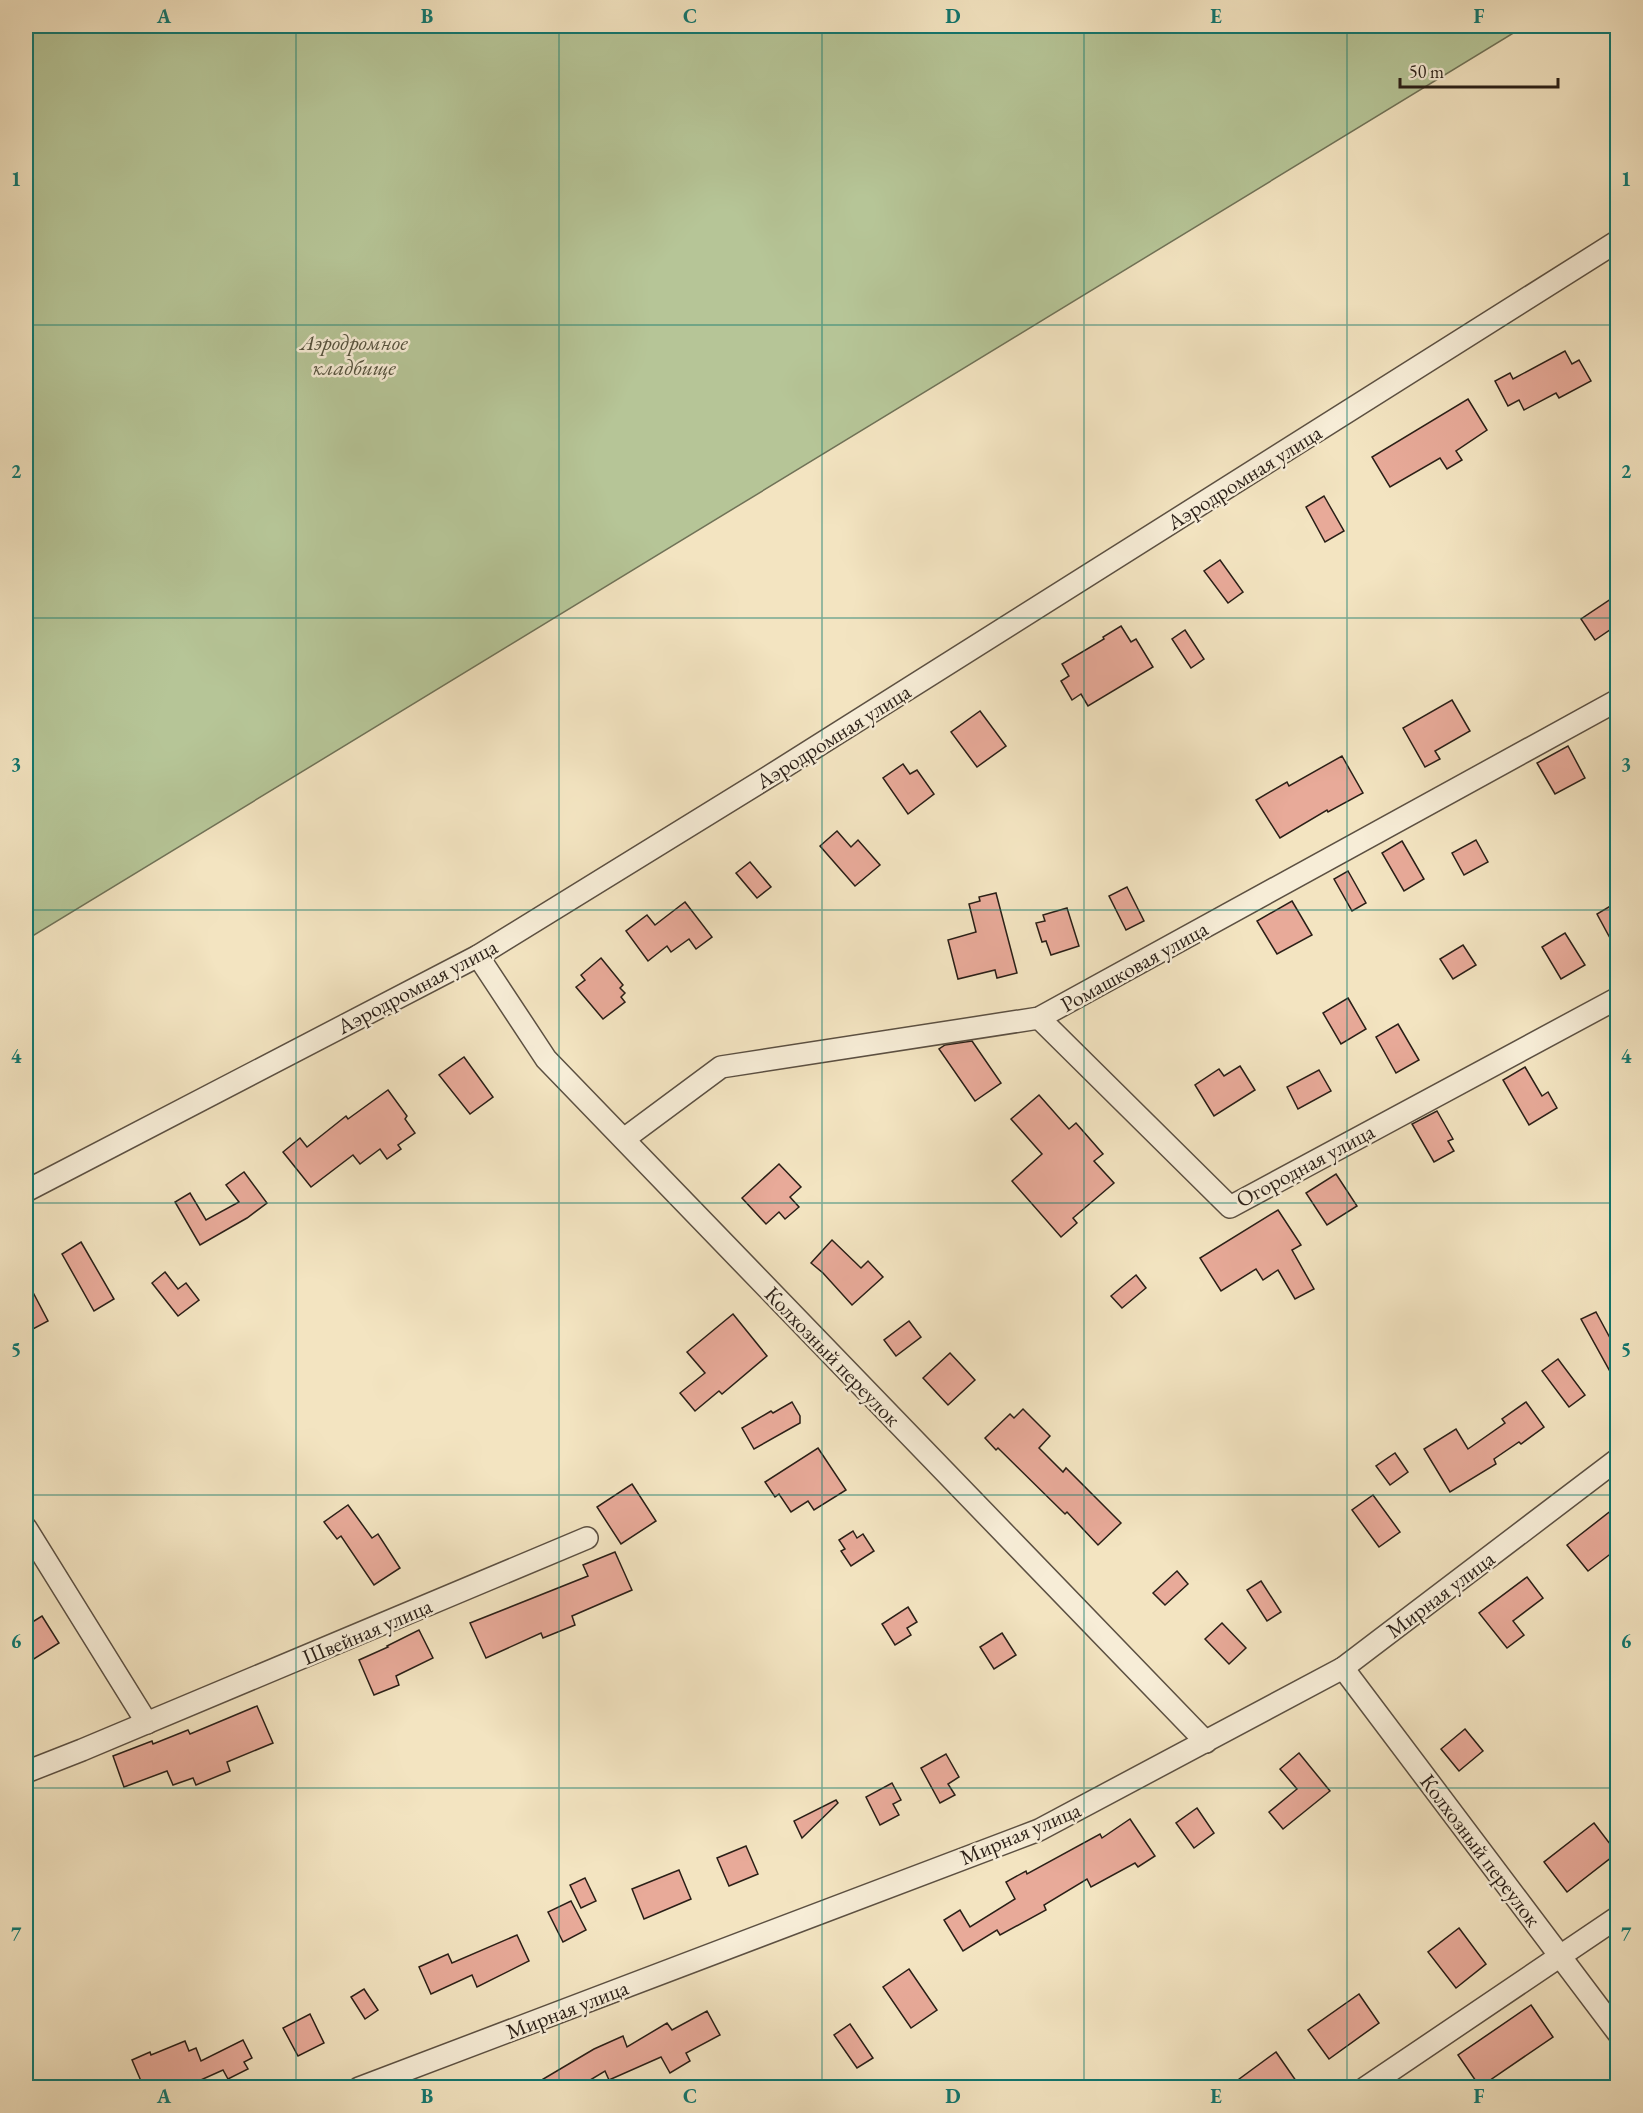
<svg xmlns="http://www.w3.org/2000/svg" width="1643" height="2113" font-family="'EB Garamond',serif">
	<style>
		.green { fill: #b6c597; stroke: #707257; stroke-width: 1.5 }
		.building { fill: #e8aa99; stroke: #2a1f17; stroke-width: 1.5 }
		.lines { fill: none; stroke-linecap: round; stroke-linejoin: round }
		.minor-casing { stroke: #5c5042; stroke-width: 24 }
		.minor { stroke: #f7edd7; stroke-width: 21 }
		.grid { fill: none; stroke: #0f766e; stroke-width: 1.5; stroke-opacity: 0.55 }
		.labels { text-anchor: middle; stroke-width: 5; stroke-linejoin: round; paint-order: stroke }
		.park-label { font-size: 22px; font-style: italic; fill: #54513d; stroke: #f7edd7 }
		.street-label { font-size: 22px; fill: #2a1f17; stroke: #f7edd7 }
		.neatline { fill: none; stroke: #0f766e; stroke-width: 2 }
		.grid-label { font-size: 20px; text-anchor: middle; font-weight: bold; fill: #0f766e }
	</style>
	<rect width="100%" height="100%" fill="#f3e4c1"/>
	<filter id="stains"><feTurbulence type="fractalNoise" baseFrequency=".00333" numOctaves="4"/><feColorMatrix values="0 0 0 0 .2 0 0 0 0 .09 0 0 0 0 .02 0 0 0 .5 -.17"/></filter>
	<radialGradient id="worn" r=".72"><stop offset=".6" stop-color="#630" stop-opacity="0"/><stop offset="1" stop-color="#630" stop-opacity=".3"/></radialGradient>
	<path class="green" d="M26,26H1525L26,940Z"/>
	<g class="building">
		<path d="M1565,351L1572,364L1579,360L1591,381L1559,398L1556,393L1524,410L1519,400L1508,406L1495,381L1510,373L1513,379Z"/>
		<path d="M1468,399L1487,430L1456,451L1462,460L1447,469L1440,458L1390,487L1372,457Z"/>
		<path d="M1324,496L1344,531L1325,542L1306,507Z"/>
		<path d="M1220,560L1243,592L1228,603L1204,571Z"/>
		<path d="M1617,595V625L1595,640L1581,619Z"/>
		<path d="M1121,626L1131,642L1136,639L1153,667L1088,706L1081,694L1072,700L1061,681L1069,676L1062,664L1104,639L1103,637Z"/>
		<path d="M1185,630L1204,659L1191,668L1172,639Z"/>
		<path d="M1452,700L1470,731L1435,751L1440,759L1425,767L1403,728Z"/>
		<path d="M980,711L1006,746L977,767L951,732Z"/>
		<path d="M1568,746L1585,778L1555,794L1537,763Z"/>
		<path d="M1342,756L1363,793L1328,812L1327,810L1280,838L1256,800L1287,782L1289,786Z"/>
		<path d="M903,764L910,774L917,770L934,794L908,814L883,778Z"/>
		<path d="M837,831L851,847L858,840L880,865L855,886L820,846Z"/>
		<path d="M1476,840L1488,862L1464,875L1452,853Z"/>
		<path d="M1402,841L1424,879L1404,891L1382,853Z"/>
		<path d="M750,862L771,887L757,898L736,873Z"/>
		<path d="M1348,871L1366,903L1352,911L1334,879Z"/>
		<path d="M1127,887L1144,921L1126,930L1109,896Z"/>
		<path d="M996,893L1017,973L997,978L995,970L958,979L948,940L976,932L969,904L980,901L979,897Z"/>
		<path d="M1292,901L1312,935L1277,954L1257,921Z"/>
		<path d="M685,902L712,937L696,949L689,939L671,952L667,946L648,961L626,931L647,915L655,925Z"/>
		<path d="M1617,902V951L1597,914Z"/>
		<path d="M1067,908L1079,946L1051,955L1046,941L1042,942L1036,923L1045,921L1043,915Z"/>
		<path d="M1565,933L1585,965L1561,979L1542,947Z"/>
		<path d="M1463,945L1476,965L1453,979L1440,959Z"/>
		<path d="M601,958L623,985L620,988L625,993L621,997L625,1002L603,1019L576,987L585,980L581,975Z"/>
		<path d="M1348,998L1366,1029L1341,1044L1323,1013Z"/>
		<path d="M1398,1024L1419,1060L1396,1073L1376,1037Z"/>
		<path d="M972,1041L1001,1083L975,1101L939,1049L945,1045Z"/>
		<path d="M464,1057L493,1097L470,1114L439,1075Z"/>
		<path d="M1240,1066L1255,1090L1214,1116L1195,1085L1219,1069L1224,1076Z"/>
		<path d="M1525,1067L1542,1096L1548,1092L1557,1108L1529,1125L1503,1080Z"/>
		<path d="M1319,1070L1331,1091L1298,1109L1287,1087Z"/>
		<path d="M388,1090L407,1116L405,1119L415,1133L398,1145L401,1149L387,1159L380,1149L360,1164L353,1155L311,1187L283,1152L300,1138L307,1147L346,1116L348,1119Z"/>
		<path d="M1039,1095L1069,1129L1076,1123L1103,1154L1094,1161L1114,1183L1073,1218L1077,1223L1061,1237L1012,1181L1042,1154L1011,1119Z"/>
		<path d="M1437,1111L1453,1139L1448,1141L1454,1151L1434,1162L1412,1124Z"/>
		<path d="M779,1164L801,1187L790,1197L799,1207L785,1219L779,1212L766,1224L742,1198Z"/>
		<path d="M244,1172L267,1203L247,1218L200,1245L175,1202L190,1193L206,1220L239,1202L226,1185Z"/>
		<path d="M1336,1174L1357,1206L1327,1225L1306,1193Z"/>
		<path d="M1278,1210L1301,1245L1292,1250L1314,1289L1295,1299L1278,1270L1263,1280L1256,1269L1221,1291L1200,1258Z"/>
		<path d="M832,1240L861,1268L868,1261L883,1277L852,1305L823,1273L811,1263Z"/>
		<path d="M81,1242L114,1299L94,1311L62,1254Z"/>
		<path d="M165,1272L178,1289L186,1283L199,1300L178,1316L152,1283Z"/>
		<path d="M1136,1275L1146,1288L1122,1308L1111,1296Z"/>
		<path d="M26,1279L48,1321L33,1329L26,1314Z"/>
		<path d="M1596,1312L1617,1351V1384L1581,1319Z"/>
		<path d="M733,1314L767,1356L722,1394L719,1391L695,1411L680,1393L705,1373L687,1352Z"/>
		<path d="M909,1321L921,1337L896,1356L884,1340Z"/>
		<path d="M950,1353L975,1380L948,1405L923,1378Z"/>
		<path d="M1558,1359L1585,1395L1569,1407L1542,1371Z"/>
		<path d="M792,1402L800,1416V1423L754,1449L742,1428L771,1411L773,1413Z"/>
		<path d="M1526,1402L1544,1427L1521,1444L1519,1442L1494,1459L1496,1464L1450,1492L1424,1449L1456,1429L1468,1449L1505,1423L1502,1419Z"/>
		<path d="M1023,1409L1050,1436L1039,1448L1063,1472L1066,1468L1121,1523L1098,1545L1067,1512L1065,1514L998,1448L996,1450L985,1438L1010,1414L1014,1418Z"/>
		<path d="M818,1448L846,1490L814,1510L808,1501L791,1512L779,1494L775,1497L765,1482Z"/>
		<path d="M1395,1453L1408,1472L1390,1485L1376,1466Z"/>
		<path d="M632,1484L656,1521L621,1544L597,1507Z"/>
		<path d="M1373,1495L1400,1532L1379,1547L1352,1510Z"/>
		<path d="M348,1505L372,1538L378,1534L400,1568L374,1585L341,1536L337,1539L324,1522Z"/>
		<path d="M1617,1506V1549L1588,1571L1567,1545Z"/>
		<path d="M853,1531L857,1538L863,1534L874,1551L851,1566L841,1551L845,1549L839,1540Z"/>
		<path d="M615,1552L632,1590L572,1616L575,1625L543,1638L541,1633L486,1658L470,1623L588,1576L583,1565Z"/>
		<path d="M1177,1571L1188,1584L1165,1605L1153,1593Z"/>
		<path d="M1527,1577L1543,1598L1513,1621L1524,1635L1507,1648L1479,1613Z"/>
		<path d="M1261,1581L1281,1612L1267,1621L1247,1590Z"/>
		<path d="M908,1607L917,1622L907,1628L911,1635L895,1645L882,1624Z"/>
		<path d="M42,1616L59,1643L26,1664V1626Z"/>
		<path d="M1222,1623L1246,1648L1229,1664L1205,1639Z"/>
		<path d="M419,1630L433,1658L396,1676L399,1685L374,1695L359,1660L388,1647L387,1646Z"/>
		<path d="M1002,1633L1016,1655L994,1669L980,1647Z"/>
		<path d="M257,1706L273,1743L227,1762L230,1771L196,1785L193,1778L173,1785L167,1771L124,1787L113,1756L152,1741L153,1744L188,1730L190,1734Z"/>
		<path d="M1465,1729L1483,1751L1459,1771L1441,1749Z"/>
		<path d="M1299,1753L1330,1791L1283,1829L1269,1812L1297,1789L1280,1769Z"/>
		<path d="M946,1754L959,1777L948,1784L955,1795L940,1803L921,1768Z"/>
		<path d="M892,1783L901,1800L893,1804L899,1815L880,1825L866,1797Z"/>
		<path d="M836,1800L838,1803L802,1838L794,1821Z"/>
		<path d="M1197,1808L1214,1833L1194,1848L1176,1823Z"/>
		<path d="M1130,1819L1155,1856L1138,1867L1135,1863L1091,1887L1087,1879L1044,1905L1046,1910L1000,1935L997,1930L963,1951L944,1920L960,1910L970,1927L1015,1899L1006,1882L1026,1871L1027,1874L1100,1834L1102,1838Z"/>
		<path d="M1594,1823L1617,1853L1567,1892L1544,1862Z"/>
		<path d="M746,1846L758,1874L729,1886L717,1858Z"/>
		<path d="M679,1870L691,1899L644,1919L632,1889Z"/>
		<path d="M585,1878L596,1901L581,1908L570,1885Z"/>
		<path d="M571,1901L586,1930L563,1942L548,1912Z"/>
		<path d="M1459,1928L1486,1964L1456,1988L1428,1952Z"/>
		<path d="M517,1935L529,1961L477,1987L472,1975L431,1994L419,1967L448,1954L452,1963Z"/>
		<path d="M909,1969L937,2010L911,2028L883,1987Z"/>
		<path d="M364,1989L378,2010L365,2019L351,1997Z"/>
		<path d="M1359,1994L1379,2023L1329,2059L1308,2030Z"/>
		<path d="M1531,2005L1553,2037L1480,2087L1458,2055Z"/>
		<path d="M707,2011L720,2035L686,2053L690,2061L670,2073L661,2057L609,2080L605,2071L577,2088H528L594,2049L623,2036L627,2047L667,2023L672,2030Z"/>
		<path d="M310,2014L324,2043L298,2056L283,2028Z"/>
		<path d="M850,2024L873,2058L857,2068L834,2035Z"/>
		<path d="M243,2040L252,2058L244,2062L248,2069L228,2079L223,2070L183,2088H144L132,2060L150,2052L151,2055L185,2041L189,2051L196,2048L201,2061Z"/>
		<path d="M1276,2052L1301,2088H1227Z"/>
	</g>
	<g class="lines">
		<defs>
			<g id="minor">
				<path d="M478,956L546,1059L1206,1742"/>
				<path d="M1039,1018L1230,1207L1618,998"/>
				<path d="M624,1139L721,1067L1039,1018L1618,700"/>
				<path d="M26,1191L478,956L773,774L1618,241"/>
				<path d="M26,1528L147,1723"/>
				<path d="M1343,1668L1618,2033"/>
				<path d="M26,1772L82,1750L587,1538"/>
				<path d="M359,2088L1039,1830L1343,1668L1618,1459"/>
				<path d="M1365,2088L1618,1917"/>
			</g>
		</defs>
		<use href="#minor" class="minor-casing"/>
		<use href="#minor" class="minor"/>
	</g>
	<path class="grid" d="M296,26V2088M559,26V2088M822,26V2088M1084,26V2088M1347,26V2088M26,325H1618M26,618H1618M26,910H1618M26,1203H1618M26,1495H1618M26,1788H1618"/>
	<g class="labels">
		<g class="park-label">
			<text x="354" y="350">Аэродромное<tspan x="354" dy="25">кладбище</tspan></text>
		</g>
		<g class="street-label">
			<text transform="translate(1244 477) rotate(-32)" y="8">Аэродромная улица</text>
			<text transform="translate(833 736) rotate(-32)" y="8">Аэродромная улица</text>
			<text transform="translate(1134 966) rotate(-29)" y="8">Ромашковая улица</text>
			<text transform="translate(417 986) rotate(-28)" y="8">Аэродромная улица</text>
			<text transform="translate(1305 1165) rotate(-28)" y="8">Огородная улица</text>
			<text transform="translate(833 1356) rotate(46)" y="8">Колхозный переулок</text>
			<text transform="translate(1440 1594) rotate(-37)" y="8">Мирная улица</text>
			<text transform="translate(367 1631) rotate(-23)" y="8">Швейная улица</text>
			<text transform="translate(1020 1833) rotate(-23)" y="8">Мирная улица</text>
			<text transform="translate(1481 1850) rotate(53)" y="8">Колхозный переулок</text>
			<text transform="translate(567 2009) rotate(-21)" y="8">Мирная улица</text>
		</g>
	</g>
	<rect width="1643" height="2113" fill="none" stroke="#f3e4c1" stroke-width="66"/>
	<path d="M1400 78v9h158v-9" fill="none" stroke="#2a1f17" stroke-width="3"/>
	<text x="1409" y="78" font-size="18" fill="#2a1f17" stroke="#f7edd7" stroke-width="4.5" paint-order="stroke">50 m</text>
	<rect x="33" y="33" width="1577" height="2047" class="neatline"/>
	<g class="grid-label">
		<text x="164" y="23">A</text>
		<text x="427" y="23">B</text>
		<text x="690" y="23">C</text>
		<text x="953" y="23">D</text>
		<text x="1216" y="23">E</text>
		<text x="1479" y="23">F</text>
		<text x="16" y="186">1</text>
		<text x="1626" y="186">1</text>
		<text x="16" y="478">2</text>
		<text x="1626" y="478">2</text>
		<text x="16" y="771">3</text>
		<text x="1626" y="771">3</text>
		<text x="16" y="1063">4</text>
		<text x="1626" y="1063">4</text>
		<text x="16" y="1356">5</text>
		<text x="1626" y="1356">5</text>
		<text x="16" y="1648">6</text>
		<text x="1626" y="1648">6</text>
		<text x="16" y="1941">7</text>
		<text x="1626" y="1941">7</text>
		<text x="164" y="2103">A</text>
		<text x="427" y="2103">B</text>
		<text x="690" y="2103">C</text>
		<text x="953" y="2103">D</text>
		<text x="1216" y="2103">E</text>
		<text x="1479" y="2103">F</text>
	</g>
	<rect width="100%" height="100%" filter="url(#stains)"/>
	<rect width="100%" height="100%" fill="url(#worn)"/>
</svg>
